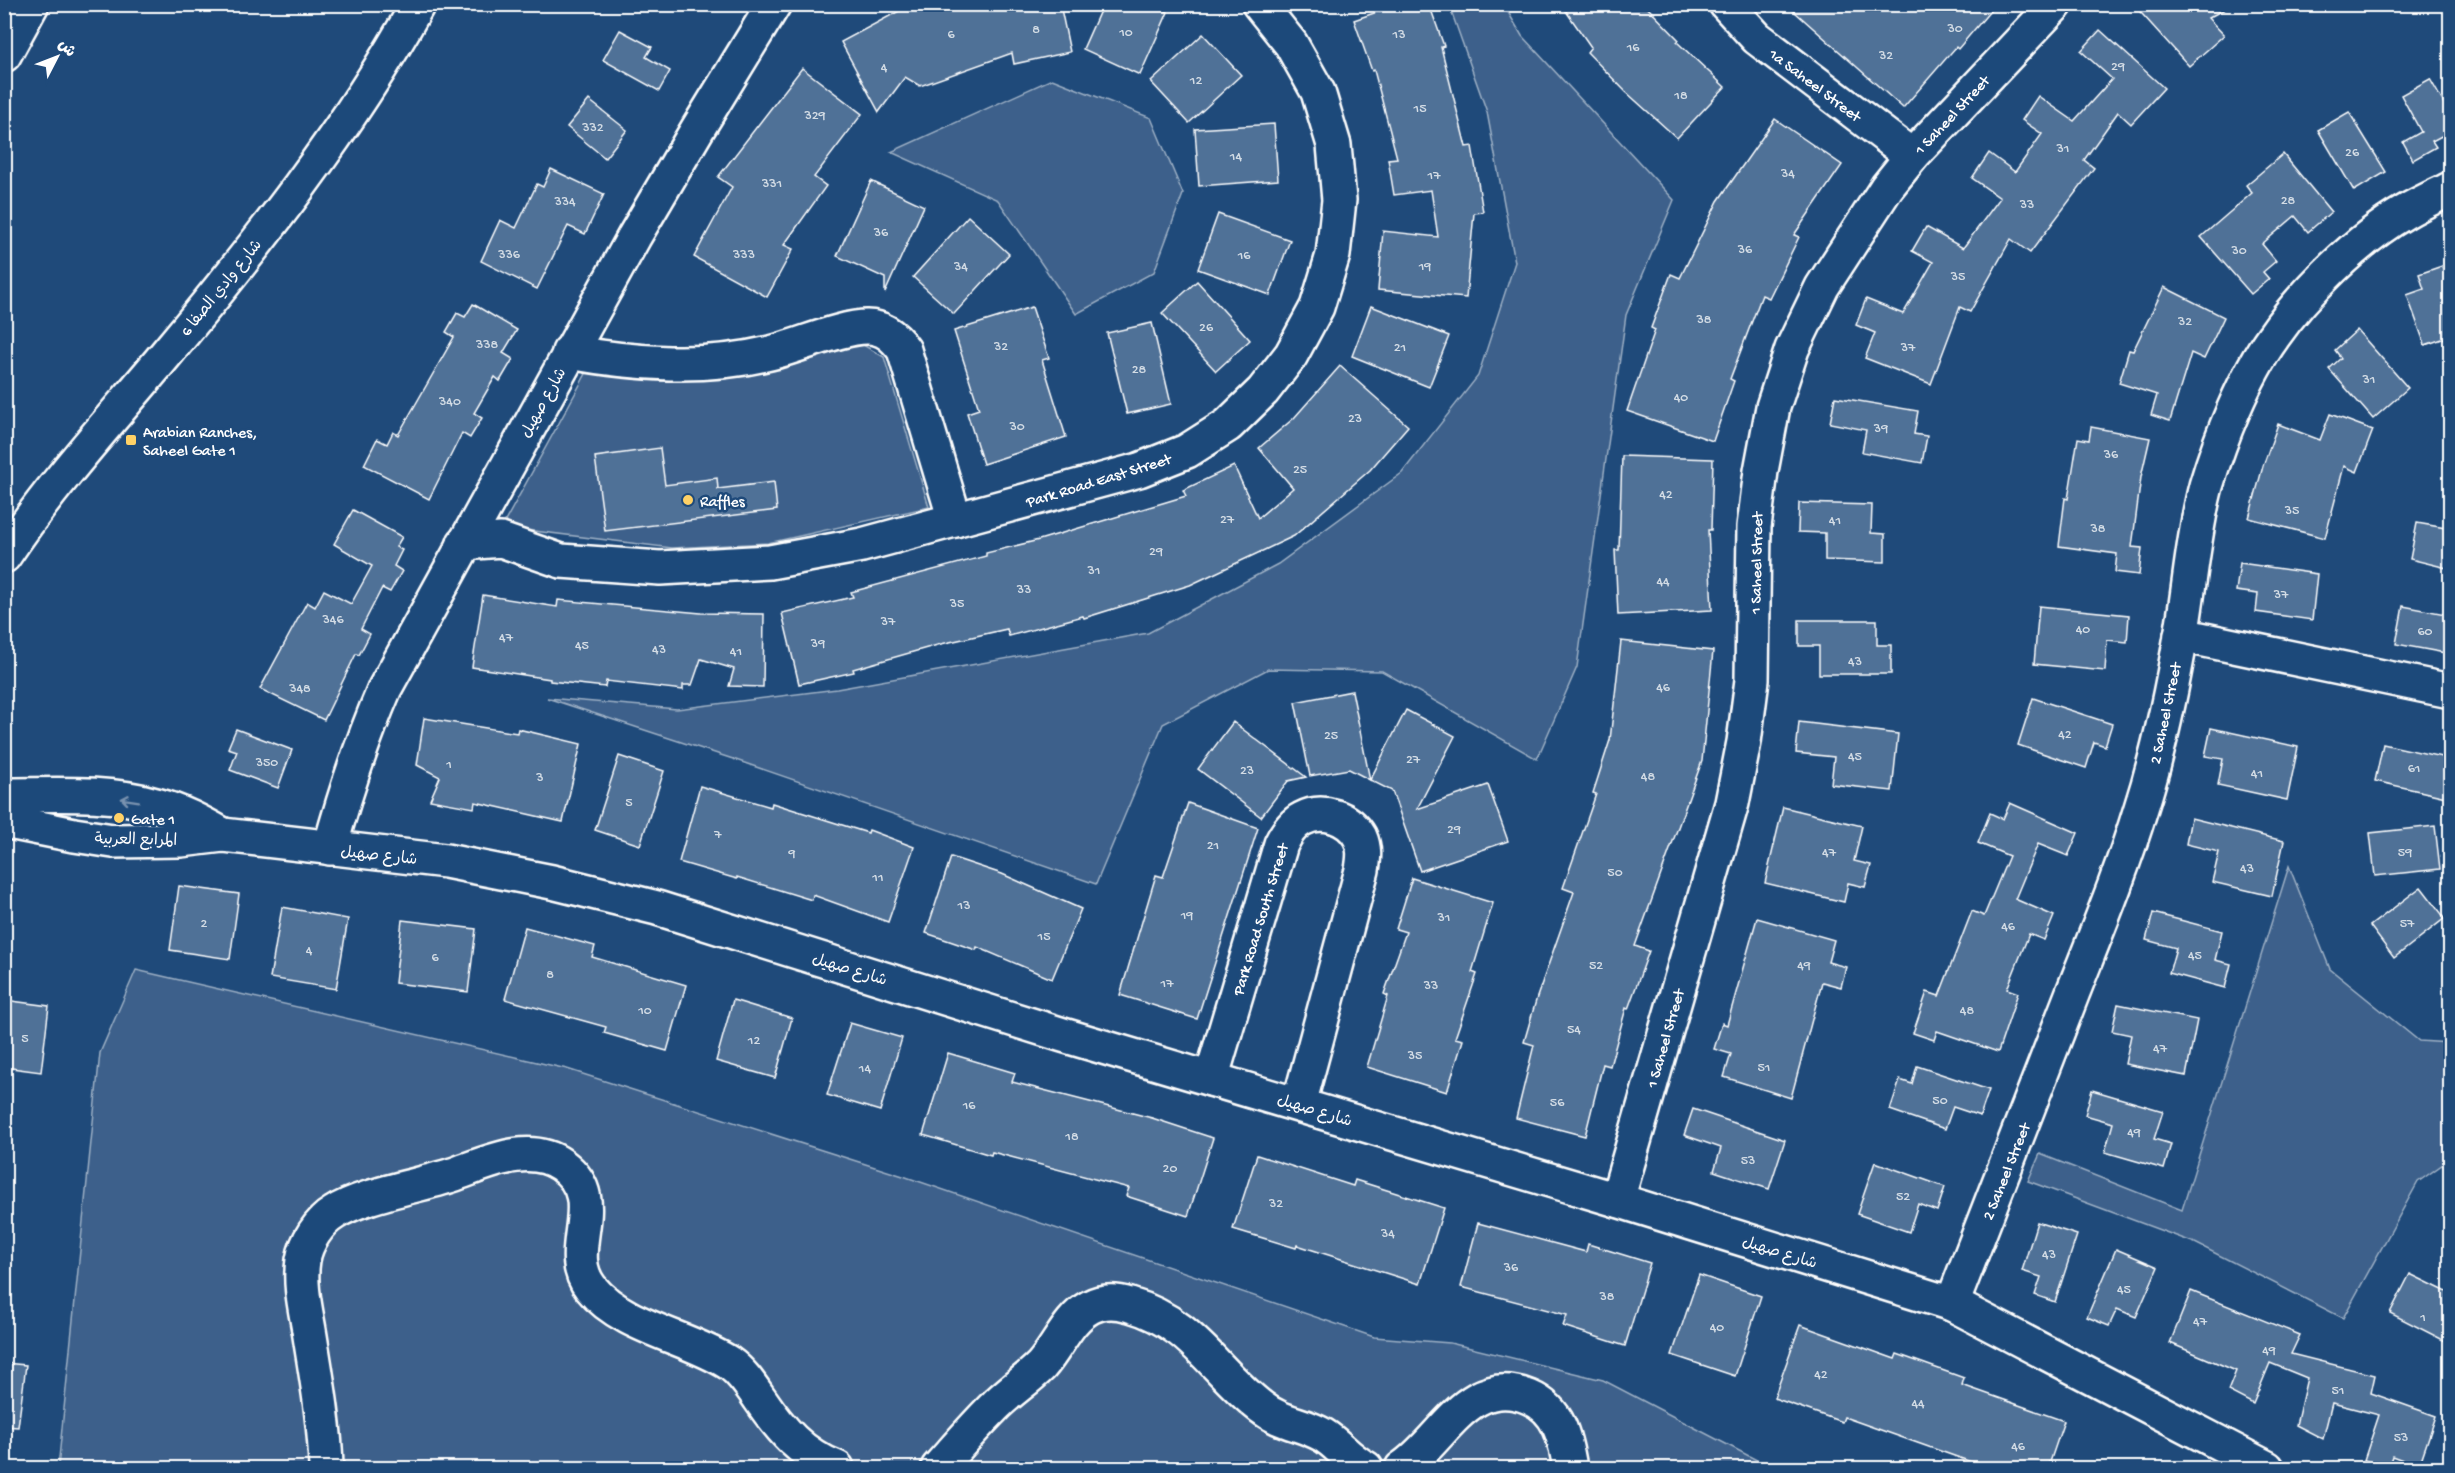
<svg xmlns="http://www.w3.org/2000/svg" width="2455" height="1473" font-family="'Gochi Hand','Playpen Sans Arabic',sans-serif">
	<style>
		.green { fill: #3c618b; stroke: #9eb0c5; stroke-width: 1.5 }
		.building { fill: #507197; stroke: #fff; stroke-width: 1.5 }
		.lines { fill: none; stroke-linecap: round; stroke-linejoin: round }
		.minor-casing { stroke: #fff; stroke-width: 38 }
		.major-casing { stroke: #fff; stroke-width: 38 }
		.minor { stroke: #1f4a7a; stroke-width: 33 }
		.major { stroke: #1f4a7a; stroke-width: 33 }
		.oneway { stroke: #7992af }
		.poi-dot { fill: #ffd166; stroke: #1f4a7a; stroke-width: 2 }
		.labels { text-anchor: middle; stroke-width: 5; stroke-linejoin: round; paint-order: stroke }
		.number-label { font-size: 14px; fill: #d3dce5 }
		.street-label { font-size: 16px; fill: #fff; stroke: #1f4a7a }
		.poi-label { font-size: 16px; fill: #fff; stroke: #1f4a7a; text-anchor: start }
	</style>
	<rect width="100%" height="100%" fill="#1f4a7a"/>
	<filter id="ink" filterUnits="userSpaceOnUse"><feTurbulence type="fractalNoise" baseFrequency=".0167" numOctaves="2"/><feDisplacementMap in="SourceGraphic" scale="12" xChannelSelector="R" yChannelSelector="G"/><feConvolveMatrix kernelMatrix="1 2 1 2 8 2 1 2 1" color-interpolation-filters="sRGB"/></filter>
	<g filter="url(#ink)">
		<g class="green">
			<path d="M1449,5H1504L1522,36L1674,200L1626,315L1577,667L1537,759L1382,671L1268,669L1163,724L1096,884L733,759L547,698L677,709L837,689L1148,633L1278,564L1402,473L1478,376L1515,262L1487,112Z"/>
			<path d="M1052,79L1151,118L1183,194L1154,272L1076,314L998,200L891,152Z"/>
			<path d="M851,338L884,357L929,507L768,543L672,548L502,527L593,361Z"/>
			<path d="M2289,866L2330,969L2419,1041L2450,1043V1159L2418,1182L2343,1318L2195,1243L2028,1181L2040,1154L2182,1210Z"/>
			<path d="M136,970L567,1069L903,1176L1374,1337L1450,1343L1603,1380L1772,1468H58L100,1053Z"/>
		</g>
		<g class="building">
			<path d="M912,4H1060L1070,52L1014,64L1012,53L920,86L905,77L879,112L841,42Z"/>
			<path d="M1103,4H1152L1168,12L1140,75L1083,49Z"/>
			<path d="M1400,4H1429L1444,46L1441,47L1466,147L1472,146L1483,212L1474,213L1466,298L1378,290L1383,231L1438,237L1431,190L1394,195L1388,159L1397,158L1374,70L1372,71L1354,20Z"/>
			<path d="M1561,4H1644L1679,40L1677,42L1725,87L1677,138L1626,92L1587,52L1591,47Z"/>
			<path d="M1786,4H1996L1958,49L1956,47L1903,108Z"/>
			<path d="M2133,4H2234L2208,18L2224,35L2189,66Z"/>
			<path d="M620,30L652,47L646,57L670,71L659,91L603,60Z"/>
			<path d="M2100,30L2164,88L2131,124L2118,112L2084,160L2094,168L2030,253L2011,239L1970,312L1960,307L1931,384L1865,358L1875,333L1856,325L1866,299L1903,314L1933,262L1912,251L1926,227L1963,248L2000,198L1972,178L1989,153L2015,172L2042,134L2022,120L2038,96L2074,121L2112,79L2081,51Z"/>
			<path d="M1203,34L1241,75L1189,123L1151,82Z"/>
			<path d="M802,68L862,114L814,177L826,186L784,245L793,249L767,297L694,257L732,187L718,177Z"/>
			<path d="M2430,79L2451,116V131L2432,141L2436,147L2413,160L2403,142L2421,132L2401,95Z"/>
			<path d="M589,100L627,130L605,158L567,127Z"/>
			<path d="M2349,112L2386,172L2354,191L2318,130Z"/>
			<path d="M1775,119L1842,165L1794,235L1799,237L1769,298L1762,295L1730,379L1734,381L1713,441L1627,411L1655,330L1651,328L1671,274L1680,278L1718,201Z"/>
			<path d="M1274,124L1278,180L1199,186L1195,129Z"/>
			<path d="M2283,154L2331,212L2308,232L2295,216L2262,244L2276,261L2263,272L2269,279L2251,294L2201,237L2252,193L2246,185Z"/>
			<path d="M551,169L604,194L585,234L568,226L537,289L481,261L500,220L516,228L537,184L543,187Z"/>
			<path d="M871,181L924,206L885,293V278L837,256Z"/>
			<path d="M1218,214L1290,240L1270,295L1198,269Z"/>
			<path d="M968,216L1009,254L954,314L913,277Z"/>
			<path d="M2442,266L2451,289V336L2425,345L2407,295L2424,289L2419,274Z"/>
			<path d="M1197,281L1250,340L1216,371L1162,313Z"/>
			<path d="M2164,287L2224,317L2204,359L2191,353L2170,421L2151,415L2157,395L2119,383L2129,350L2133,351Z"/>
			<path d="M473,304L517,330L503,353L513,359L500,381L495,377L474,413L482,418L470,438L462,433L429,499L364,465L377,439L387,444L393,432L398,435L454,337L446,332L457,313L465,317Z"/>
			<path d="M1371,306L1449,336L1429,387L1352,356Z"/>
			<path d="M1032,307L1049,358L1042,360L1066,437L983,464L967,413L979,409L954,331Z"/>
			<path d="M1152,323L1171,404L1127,414L1107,333Z"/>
			<path d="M2357,330L2408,388L2373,419L2329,369L2341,358L2335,350Z"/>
			<path d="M1340,366L1408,426L1370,470L1294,536L1190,585L1084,618L1083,616L1009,636L1007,629L941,644L853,669L854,672L799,684L782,613L853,597L851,592L986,556V553L1039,540L1186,496L1183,490L1234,466L1258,518L1293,488L1259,448L1294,418Z"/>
			<path d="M1835,397L1918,411L1914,434L1927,436L1922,463L1862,452L1866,430L1830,423Z"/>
			<path d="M2330,414L2373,430L2357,472L2344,466L2325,538L2249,518L2263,466L2278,424L2320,440Z"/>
			<path d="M2091,427L2150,438L2141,477L2132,547L2142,548L2139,575L2115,572L2117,554L2059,546L2065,498L2068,499L2078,438L2089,440Z"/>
			<path d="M660,448L665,485L717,478L718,489L774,482L777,510L605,531L595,457Z"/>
			<path d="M1622,456L1713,459L1711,530H1708L1712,610L1618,615L1615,550H1619Z"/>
			<path d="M1799,503L1872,505L1871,533L1885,534V562L1825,560V533L1798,532Z"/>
			<path d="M353,510L402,537L396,547L402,550L394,566L402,571L390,592L382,588L361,629L370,634L359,655L356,654L324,720L260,689L307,602L315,607L324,590L351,604L372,566L334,544Z"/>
			<path d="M2417,523L2451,529V569L2410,559Z"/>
			<path d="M2240,563L2317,574L2312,620L2256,612L2258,594L2236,591Z"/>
			<path d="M483,595L557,607L558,600L701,613L764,614L763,687L729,686L734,669L701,659L692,685H683V690L606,681L605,687L550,681V679L472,667Z"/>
			<path d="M2039,606L2129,615L2127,642L2107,640L2105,671L2034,664Z"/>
			<path d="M2403,606L2451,615V654L2396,644Z"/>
			<path d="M1799,620H1877V645H1891V674H1819V646H1799Z"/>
			<path d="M1621,641L1713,651L1702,761L1635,946L1649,951L1628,1009L1626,1008L1610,1066L1603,1064L1585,1136L1516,1118L1534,1045L1524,1042L1537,997L1574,892L1563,888L1596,794L1593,793L1610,740Z"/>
			<path d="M1352,691L1370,780L1349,769L1310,776L1295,702Z"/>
			<path d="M2033,698L2112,724L2105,746L2094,742L2086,768L2018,745Z"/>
			<path d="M1406,710L1455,736L1417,809L1488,785L1508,841L1420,871L1392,791L1370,780Z"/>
			<path d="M424,718L517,733L518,729L581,744L563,822L475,802L474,808L430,800L440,777L417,765Z"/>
			<path d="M1233,722L1306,777L1288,781L1261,817L1198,769Z"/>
			<path d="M1799,722L1898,734L1892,791L1831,784L1834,757L1796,753Z"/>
			<path d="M2211,728L2298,747L2287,800L2218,785L2223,759L2205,756Z"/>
			<path d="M236,729L292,750L278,788L230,770L237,751L228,748Z"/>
			<path d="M2383,744L2451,759V776L2446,797L2375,781Z"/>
			<path d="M619,756L664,771L640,845L595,830Z"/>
			<path d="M700,786L771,807L772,803L868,833L869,830L914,847L888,922L813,895L812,900L737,877V879L679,862Z"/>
			<path d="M1188,803L1258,828L1197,1019L1120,995L1156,875L1163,877Z"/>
			<path d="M2010,803L2078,833L2068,856L2038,844L2015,899L2054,916L2044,940L2029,934L2007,989L2018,993L1998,1052L1937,1031L1934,1040L1913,1033L1927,992L1939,996L1972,911L1984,916L2009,856L1978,843L1990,813L2003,819Z"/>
			<path d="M1783,807L1862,826L1854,861L1871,865L1865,887L1848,883L1844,902L1765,883Z"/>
			<path d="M2191,818L2284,841L2272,896L2212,882L2219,852L2186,844Z"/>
			<path d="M2435,826L2440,869L2375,876L2370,833Z"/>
			<path d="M951,857L1002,874L1081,909L1052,979L977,947L976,950L926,933Z"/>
			<path d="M1412,878L1493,903L1472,972L1477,974L1455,1038L1463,1040L1447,1092L1367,1067L1388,996L1384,994L1406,932L1396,929Z"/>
			<path d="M179,886L239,894L230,959L170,950Z"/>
			<path d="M2421,887L2445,918L2394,958L2370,926Z"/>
			<path d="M282,907L348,919L336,989L270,978Z"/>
			<path d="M2153,913L2222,931L2215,960L2231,964L2225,988L2169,973L2176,948L2146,940Z"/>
			<path d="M1757,918L1834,940L1828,962L1846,967L1841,987L1822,982L1791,1098L1724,1077L1731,1054L1714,1049L1722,1023L1727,1025Z"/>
			<path d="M402,920L476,929L468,992L395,983Z"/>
			<path d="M525,927L595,946L592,957L686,985L667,1051L604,1033L606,1027L505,999Z"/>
			<path d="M4,1000L49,1006L41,1072L4,1067Z"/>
			<path d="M733,1000L792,1018L775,1078L716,1061Z"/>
			<path d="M2118,1004L2197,1020L2186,1076L2125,1064L2131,1035L2112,1031Z"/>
			<path d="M850,1023L902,1038L880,1111L827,1095Z"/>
			<path d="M948,1053L1015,1073L1012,1082L1152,1118L1213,1138L1188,1216L1126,1196L1129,1188L992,1152L991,1155L923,1135Z"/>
			<path d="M1917,1066L1989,1090L1980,1116L1953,1107L1945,1129L1890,1110L1900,1080L1912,1084Z"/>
			<path d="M2092,1090L2163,1111L2154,1139L2171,1144L2164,1169L2105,1152L2113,1123L2085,1115Z"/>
			<path d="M1693,1109L1785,1140L1769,1189L1714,1171L1721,1148L1684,1135Z"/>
			<path d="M1257,1155L1353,1186L1355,1180L1444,1208L1420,1284L1297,1245L1296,1248L1233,1229Z"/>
			<path d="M1875,1162L1945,1187L1937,1211L1918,1204L1909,1232L1857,1214Z"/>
			<path d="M2037,1222L2077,1235L2055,1302L2035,1295L2041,1277L2022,1271Z"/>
			<path d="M1478,1223L1586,1252L1588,1244L1650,1263L1625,1346L1563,1326L1567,1315L1461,1287Z"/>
			<path d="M2116,1249L2158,1267L2136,1317L2117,1309L2109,1326L2087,1317Z"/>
			<path d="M2410,1274L2451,1294V1344L2390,1313Z"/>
			<path d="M1699,1275L1761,1296L1735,1376L1672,1355Z"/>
			<path d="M2191,1291L2300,1335L2291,1354L2375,1375L2371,1393L2436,1416L2419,1466L2392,1456L2388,1468L2364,1460L2379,1415L2332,1403L2323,1439L2296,1425L2307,1378L2270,1363L2253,1404L2228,1391L2236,1371L2170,1343Z"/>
			<path d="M1800,1325L1895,1359L1897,1354L1964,1378L1962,1385L2064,1421L2048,1468H1972L1974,1463L1844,1417L1842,1422L1774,1398Z"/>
			<path d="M4,1363L26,1365L18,1427L4,1426Z"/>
		</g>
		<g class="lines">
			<defs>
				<g id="minor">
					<path d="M1726,4L1757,38L1912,156"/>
					<path d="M569,352C636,364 703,369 770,353C797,347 841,327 867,327C884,327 895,337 904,350L955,520"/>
					<path d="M464,543L501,540L561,561L660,568L770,562L862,545L1139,470L1187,451L1228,425L1263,391L1291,355L1317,307L1333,255L1339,200L1334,145L1318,92L1291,44L1259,4"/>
					<path d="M4,556C52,484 111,420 166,354C258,244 348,130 418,4"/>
					<path d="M2181,635L2450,691"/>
					<path d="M4,795C54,795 108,791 156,805C180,811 202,823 223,835"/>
					<path d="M4,821L74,835L113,841L181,840L223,835L446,861L552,882L657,908L1063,1035L1617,1200L1952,1304L2267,1468"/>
					<path d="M330,848C345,793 362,741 385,688L634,237L697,130L774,4"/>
					<path d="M1211,1079L1281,844C1286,834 1292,824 1302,819C1322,808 1349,817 1360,837C1365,848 1364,858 1362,870L1299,1104"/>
					<path d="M1617,1200L1732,803L1744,742L1752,680L1754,527L1761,471L1773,407L1792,349L1822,287L1887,187L1912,156L2056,4"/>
					<path d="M1952,1304C1993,1200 2033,1096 2073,992C2097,931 2122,871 2141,808C2159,752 2171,694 2181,636C2190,586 2193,535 2206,486C2220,439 2244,377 2273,337C2304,292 2358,239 2405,212C2420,203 2436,196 2450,189"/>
					<path d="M326,1468C325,1424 317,1380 310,1336C306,1311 299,1285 303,1260C306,1242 319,1222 334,1213C361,1195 419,1186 452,1175C485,1164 529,1141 562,1165C611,1201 560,1249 591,1288C622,1327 689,1337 729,1363C742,1372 751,1386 760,1399C781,1430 801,1454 837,1468"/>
					<path d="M938,1468C956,1448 974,1427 993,1408C1008,1392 1026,1381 1041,1366C1058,1347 1068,1319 1090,1307C1103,1300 1117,1301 1130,1305C1192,1322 1214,1371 1261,1407C1281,1423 1302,1423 1323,1435C1338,1444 1349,1460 1366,1468"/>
					<path d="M1402,1468C1443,1441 1469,1372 1529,1397C1560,1410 1565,1439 1570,1468"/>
				</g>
				<path id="major" d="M4,55L32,4"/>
			</defs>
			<use href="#minor" class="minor-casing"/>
			<use href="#major" class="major-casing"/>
			<use href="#minor" class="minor"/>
			<use href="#major" class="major"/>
		</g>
		<defs><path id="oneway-shaft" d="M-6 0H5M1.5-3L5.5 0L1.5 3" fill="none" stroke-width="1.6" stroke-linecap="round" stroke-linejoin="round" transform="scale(1.5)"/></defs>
		<use class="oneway" href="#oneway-shaft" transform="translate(130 800) rotate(-171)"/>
	</g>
	<g class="poi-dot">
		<rect x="125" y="434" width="12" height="12" rx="3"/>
		<circle cx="688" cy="500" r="6"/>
		<circle cx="119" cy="818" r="6"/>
	</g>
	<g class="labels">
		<g class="number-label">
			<text x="1955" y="32">30</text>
			<text x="1036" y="33">8</text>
			<text x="1126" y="36">10</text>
			<text x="951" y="38">6</text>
			<text x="1399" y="38">13</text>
			<text x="1633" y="51">16</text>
			<text x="1886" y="59">32</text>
			<text x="2118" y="70">29</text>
			<text x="884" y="71">4</text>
			<text x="1196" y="84">12</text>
			<text x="1681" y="99">18</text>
			<text x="1420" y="112">15</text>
			<text x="815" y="119">329</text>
			<text x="593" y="131">332</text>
			<text x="2063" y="152">31</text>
			<text x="2352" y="156">26</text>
			<text x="1236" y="160">14</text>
			<text x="1788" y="177">34</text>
			<text x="1434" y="179">17</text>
			<text x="772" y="187">331</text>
			<text x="2288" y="204">28</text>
			<text x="565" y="205">334</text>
			<text x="2027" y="208">33</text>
			<text x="881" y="236">36</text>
			<text x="1745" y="253">36</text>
			<text x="2239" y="254">30</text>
			<text x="509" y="258">336</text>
			<text x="744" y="258">333</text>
			<text x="1244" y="259">16</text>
			<text x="961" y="270">34</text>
			<text x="1425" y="270">19</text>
			<text x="1958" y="280">35</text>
			<text x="1704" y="323">38</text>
			<text x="2185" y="325">32</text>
			<text x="1206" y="331">26</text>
			<text x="487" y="348">338</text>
			<text x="1001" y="350">32</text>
			<text x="1400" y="351">21</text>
			<text x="1908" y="351">37</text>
			<text x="1139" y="373">28</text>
			<text x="2369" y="383">31</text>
			<text x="1681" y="401">40</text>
			<text x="450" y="405">340</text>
			<text x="1355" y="422">23</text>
			<text x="1017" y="430">30</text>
			<text x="1881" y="432">39</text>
			<text x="2111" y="458">36</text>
			<text x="1300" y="473">25</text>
			<text x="1666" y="498">42</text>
			<text x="2292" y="514">35</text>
			<text x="1227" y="523">27</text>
			<text x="1835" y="524">41</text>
			<text x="2098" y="532">38</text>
			<text x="1156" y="555">29</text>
			<text x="1094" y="574">31</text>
			<text x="1663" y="585">44</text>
			<text x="1024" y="593">33</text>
			<text x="2281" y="598">37</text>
			<text x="957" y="607">35</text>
			<text x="333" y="623">346</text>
			<text x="888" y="625">37</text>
			<text x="2083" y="633">40</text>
			<text x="2425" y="635">60</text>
			<text x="506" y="641">47</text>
			<text x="818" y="647">39</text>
			<text x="582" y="649">45</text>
			<text x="659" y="653">43</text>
			<text x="736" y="655">41</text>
			<text x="1855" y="665">43</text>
			<text x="1663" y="691">46</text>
			<text x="300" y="692">348</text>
			<text x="2065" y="738">42</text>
			<text x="1331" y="739">25</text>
			<text x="1855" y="760">45</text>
			<text x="1413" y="763">27</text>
			<text x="267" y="766">350</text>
			<text x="449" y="768">1</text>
			<text x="2414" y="772">61</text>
			<text x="1247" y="774">23</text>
			<text x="2257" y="777">41</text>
			<text x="1648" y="780">48</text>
			<text x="540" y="781">3</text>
			<text x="629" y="806">5</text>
			<text x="1454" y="833">29</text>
			<text x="718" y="838">7</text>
			<text x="1213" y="849">21</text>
			<text x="1829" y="856">47</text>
			<text x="2405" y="856">59</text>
			<text x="792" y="857">9</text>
			<text x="2247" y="872">43</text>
			<text x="1615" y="876">50</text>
			<text x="878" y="881">11</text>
			<text x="964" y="909">13</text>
			<text x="1187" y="919">19</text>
			<text x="1444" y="921">31</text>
			<text x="204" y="927">2</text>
			<text x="2407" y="927">57</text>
			<text x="2008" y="930">46</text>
			<text x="1044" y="940">15</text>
			<text x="309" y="954">4</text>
			<text x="2195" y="959">45</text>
			<text x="435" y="961">6</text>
			<text x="1596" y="969">52</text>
			<text x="1804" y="969">49</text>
			<text x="550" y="978">8</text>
			<text x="1167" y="987">17</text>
			<text x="1431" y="989">33</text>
			<text x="645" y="1014">10</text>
			<text x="1967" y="1014">48</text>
			<text x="1574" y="1033">54</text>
			<text x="25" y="1042">5</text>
			<text x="754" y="1044">12</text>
			<text x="2160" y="1052">47</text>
			<text x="1415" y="1059">35</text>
			<text x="1764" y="1071">51</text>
			<text x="865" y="1072">14</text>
			<text x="1940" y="1104">50</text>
			<text x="1557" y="1106">56</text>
			<text x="969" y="1109">16</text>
			<text x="2134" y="1136">49</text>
			<text x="1072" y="1140">18</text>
			<text x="1748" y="1164">53</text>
			<text x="1170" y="1172">20</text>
			<text x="1903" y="1200">52</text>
			<text x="1276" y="1207">32</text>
			<text x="1388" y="1237">34</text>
			<text x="2049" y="1258">43</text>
			<text x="1511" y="1271">36</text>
			<text x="2124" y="1293">45</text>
			<text x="1607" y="1300">38</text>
			<text x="2423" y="1321">1</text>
			<text x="2200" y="1325">47</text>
			<text x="1717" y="1331">40</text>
			<text x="2269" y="1354">49</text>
			<text x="1821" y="1378">42</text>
			<text x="2338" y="1394">51</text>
			<text x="1918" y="1407">44</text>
			<text x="2401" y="1441">53</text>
			<text x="2018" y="1450">46</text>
		</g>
		<g class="street-label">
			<text transform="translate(1816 84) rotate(37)" y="6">1a Saheel Street</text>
			<text transform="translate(1951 114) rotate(-47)" y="6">1 Saheel Street</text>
			<text transform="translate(220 287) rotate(-51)" y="6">شارع وادي الصفا 6</text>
			<text transform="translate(542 402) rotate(-61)" y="6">شارع صهيل</text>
			<text transform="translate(1098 479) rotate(-17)" y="6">Park Road East Street</text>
			<text transform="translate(1755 563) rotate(-89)" y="6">1 Saheel Street</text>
			<text transform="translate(2164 713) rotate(-78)" y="6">2 Saheel Street</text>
			<text transform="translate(136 838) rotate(1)" y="6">المرابع العربية</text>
			<text transform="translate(379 854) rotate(6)" y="6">شارع صهيل</text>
			<text transform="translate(1259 919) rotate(-73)" y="6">Park Road South Street</text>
			<text transform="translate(850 968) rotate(17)" y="6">شارع صهيل</text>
			<text transform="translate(1664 1038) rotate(-74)" y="6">1 Saheel Street</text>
			<text transform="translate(1315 1109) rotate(17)" y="6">شارع صهيل</text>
			<text transform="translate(2005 1171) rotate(-68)" y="6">2 Saheel Street</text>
			<text transform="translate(1780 1251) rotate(17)" y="6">شارع صهيل</text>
		</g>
		<g class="poi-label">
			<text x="143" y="437">Arabian Ranches,<tspan x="143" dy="18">Saheel Gate 1</tspan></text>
			<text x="700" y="506">Raffles</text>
			<text x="131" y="824">Gate 1</text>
		</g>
	</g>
	<rect width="2455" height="1473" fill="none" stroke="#1f4a7a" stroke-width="24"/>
	<rect x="12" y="12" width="2431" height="1449" fill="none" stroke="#fff" stroke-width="2" filter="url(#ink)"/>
	<g transform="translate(57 57) rotate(48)" stroke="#1f4a7a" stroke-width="4.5" paint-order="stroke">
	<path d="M0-4.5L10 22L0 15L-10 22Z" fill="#ffffff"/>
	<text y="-9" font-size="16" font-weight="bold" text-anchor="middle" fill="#ffffff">ش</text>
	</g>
</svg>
